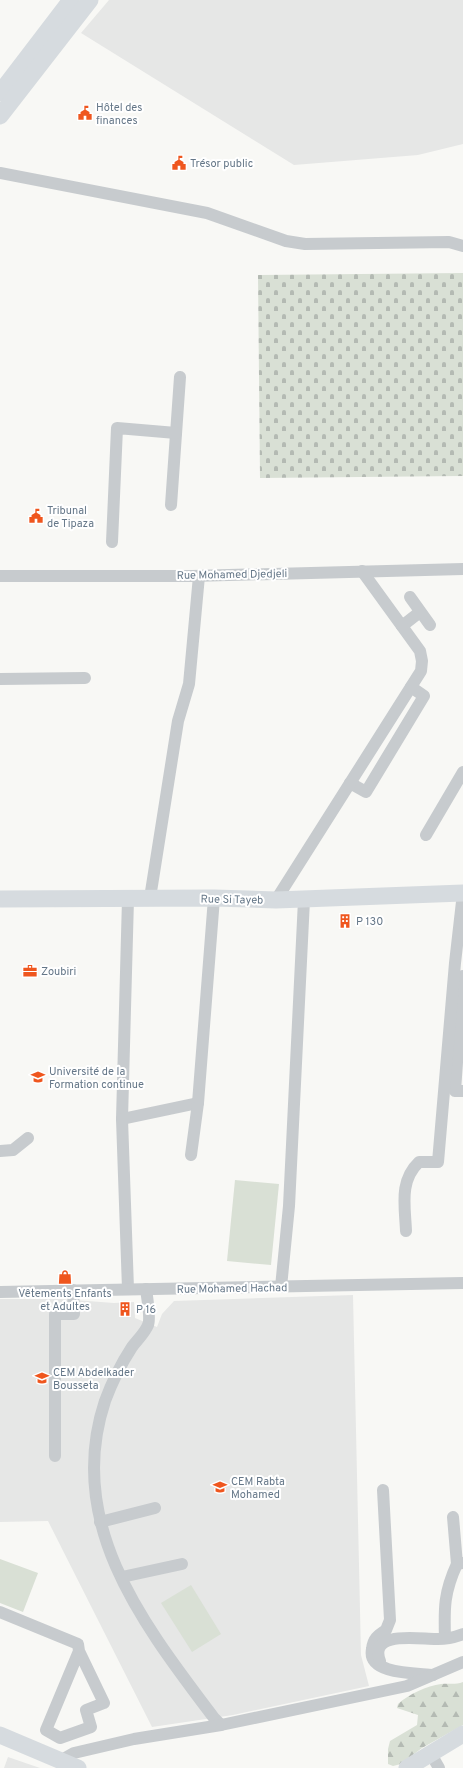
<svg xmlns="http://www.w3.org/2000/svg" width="463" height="1768" font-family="Overpass,sans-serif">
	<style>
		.built { fill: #e6e7e6 }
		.grass { fill: #d9e0d5 }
		.forest { fill: url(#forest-firs) }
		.cemetery { fill: url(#cemetery-stones) }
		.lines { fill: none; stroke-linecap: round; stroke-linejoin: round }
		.minor { stroke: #c7cbce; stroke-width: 12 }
		.secondary { stroke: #d6dbdf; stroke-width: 17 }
		.labels { text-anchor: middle; stroke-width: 4; stroke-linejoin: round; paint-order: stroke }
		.poi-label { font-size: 11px; fill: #657788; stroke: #fff; text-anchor: start }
		.street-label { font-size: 11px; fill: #657788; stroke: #fff }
	</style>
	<defs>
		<pattern id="forest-firs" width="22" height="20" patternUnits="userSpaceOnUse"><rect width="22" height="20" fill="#d9e0d5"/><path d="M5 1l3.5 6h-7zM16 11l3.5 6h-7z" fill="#b4bab3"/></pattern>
		<pattern id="cemetery-stones" width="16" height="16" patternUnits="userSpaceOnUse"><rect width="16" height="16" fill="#d9e0d5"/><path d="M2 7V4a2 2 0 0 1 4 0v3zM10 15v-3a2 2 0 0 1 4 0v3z" fill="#b4bab3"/></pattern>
	</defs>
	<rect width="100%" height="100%" fill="#f8f8f5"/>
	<g class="built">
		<path d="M109,0H463V144L418,155L294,165L81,33Z"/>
		<path d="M353,1295L361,1655L369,1686L233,1715L152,1727L48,1521L0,1522V1299H61L114,1303L134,1302L135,1318L157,1327L162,1314L174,1301Z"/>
		<path d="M8,1757L40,1768H4Z"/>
	</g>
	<g class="grass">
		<path d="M235,1180L279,1184L271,1265L227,1261Z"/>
		<path d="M0,1559L38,1573L23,1612L0,1603Z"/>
		<path d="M191,1585L221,1634L192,1652L161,1603Z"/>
	</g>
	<path class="forest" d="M463,1682V1725L422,1748L401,1764L393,1766L388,1764V1749L390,1741L417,1725L418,1715L397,1708L398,1704C409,1694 427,1686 441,1684C449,1683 455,1685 463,1682Z"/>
	<path class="cemetery" d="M463,273V476L260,478L258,275Z"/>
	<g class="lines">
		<g class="minor">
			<path d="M0,173L207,213L286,241L305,244L449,242L463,246"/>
			<path d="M171,505L180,377"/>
			<path d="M112,542L117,428L176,433"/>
			<path d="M0,576H192L463,569"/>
			<path d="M410,597L430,625"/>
			<path d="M402,626L420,612"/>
			<path d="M0,679L85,678"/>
			<path d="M350,783L366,792L424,696L411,687"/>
			<path d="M426,835L463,772"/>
			<path d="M150,898L178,721L189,684L199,576"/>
			<path d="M128,899L122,1119L128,1289"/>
			<path d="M276,900L421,671L422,661L420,651L362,571"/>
			<path d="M463,976L455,1091H463"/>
			<path d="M122,1119L198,1103"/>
			<path d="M0,1151L13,1150L28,1138"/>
			<path d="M191,1155L198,1103L214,898"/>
			<path d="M406,1231C405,1206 399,1181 419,1162H438L455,963L463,893"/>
			<path d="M281,1287L289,1206L304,900"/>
			<path d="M146,1289C147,1297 151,1319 148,1325C145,1333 137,1340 132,1347C121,1364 112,1382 105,1401C64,1524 144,1625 214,1718L221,1725"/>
			<path d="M0,1292L463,1283"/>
			<path d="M55,1456V1314H74L73,1290"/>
			<path d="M383,1490L390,1620L386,1630C378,1635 373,1639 372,1649C367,1675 417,1673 433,1675"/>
			<path d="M453,1517L457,1564L463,1563"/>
			<path d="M100,1522L155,1508"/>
			<path d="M122,1577L182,1564"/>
			<path d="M0,1612L78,1644L79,1651L104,1703L86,1710L91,1727L60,1738L46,1730L79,1651"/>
			<path d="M445,1638C444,1608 444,1592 457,1564"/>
			<path d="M380,1661C368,1629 423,1640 438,1639C447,1639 455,1637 463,1634"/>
			<path d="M431,1754L439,1768"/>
			<path d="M60,1761L74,1753L134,1739L221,1725L407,1686L463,1662"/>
		</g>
		<g class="secondary">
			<path d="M0,93L71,0"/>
			<path d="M0,116L90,0"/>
			<path d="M0,899L214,898L276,900L463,893"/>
			<path d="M0,1735L78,1768"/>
			<path d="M407,1768L463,1734"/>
		</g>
	</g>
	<defs>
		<symbol id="civic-bare" viewBox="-9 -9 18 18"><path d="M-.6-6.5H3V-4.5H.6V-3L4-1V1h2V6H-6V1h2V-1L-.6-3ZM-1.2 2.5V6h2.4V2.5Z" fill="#ef561e" stroke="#fff" stroke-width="2.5" paint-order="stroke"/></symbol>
		<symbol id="building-bare" viewBox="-9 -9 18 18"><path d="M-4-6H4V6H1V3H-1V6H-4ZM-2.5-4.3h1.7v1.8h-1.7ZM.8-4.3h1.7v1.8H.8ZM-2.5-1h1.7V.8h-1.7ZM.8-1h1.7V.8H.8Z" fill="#ef561e" stroke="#fff" stroke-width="2.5" paint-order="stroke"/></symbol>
		<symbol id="office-bare" viewBox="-9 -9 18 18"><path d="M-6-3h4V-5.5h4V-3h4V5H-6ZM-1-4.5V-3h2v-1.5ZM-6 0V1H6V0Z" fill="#ef561e" stroke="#fff" stroke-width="2.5" paint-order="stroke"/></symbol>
		<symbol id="university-bare" viewBox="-9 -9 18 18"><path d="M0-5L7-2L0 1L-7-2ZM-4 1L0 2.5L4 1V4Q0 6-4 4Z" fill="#ef561e" stroke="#fff" stroke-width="2.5" paint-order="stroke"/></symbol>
		<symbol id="shop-bare" viewBox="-9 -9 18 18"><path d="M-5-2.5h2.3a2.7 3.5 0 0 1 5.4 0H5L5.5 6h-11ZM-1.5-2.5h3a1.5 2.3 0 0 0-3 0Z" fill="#ef561e" stroke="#fff" stroke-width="2.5" paint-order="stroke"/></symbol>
		<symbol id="school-bare" viewBox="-9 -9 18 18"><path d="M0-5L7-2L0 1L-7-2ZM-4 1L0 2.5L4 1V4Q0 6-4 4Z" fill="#ef561e" stroke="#fff" stroke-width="2.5" paint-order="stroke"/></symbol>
	</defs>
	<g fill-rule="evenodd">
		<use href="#civic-bare" x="75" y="103" width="20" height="20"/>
		<use href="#civic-bare" x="169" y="153" width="20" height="20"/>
		<use href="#civic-bare" x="26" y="506" width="20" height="20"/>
		<use href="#building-bare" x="335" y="911" width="20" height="20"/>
		<use href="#office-bare" x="20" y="961" width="20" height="20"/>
		<use href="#university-bare" x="28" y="1067" width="20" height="20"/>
		<use href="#shop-bare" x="55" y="1267" width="20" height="20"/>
		<use href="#building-bare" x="115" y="1299" width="20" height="20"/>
		<use href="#school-bare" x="32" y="1368" width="20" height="20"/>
		<use href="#school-bare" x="210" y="1477" width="20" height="20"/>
	</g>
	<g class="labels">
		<g class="poi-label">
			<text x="96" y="111">Hôtel des<tspan x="96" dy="13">finances</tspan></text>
			<text x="190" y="167">Trésor public</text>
			<text x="47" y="514">Tribunal<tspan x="47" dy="13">de Tipaza</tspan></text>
			<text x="356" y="925">P 130</text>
			<text x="41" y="975">Zoubiri</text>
			<text x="49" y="1075">Université de la<tspan x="49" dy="13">Formation continue</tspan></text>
			<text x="65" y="1297" text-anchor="middle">Vêtements Enfants<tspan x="65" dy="13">et Adultes</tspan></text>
			<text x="136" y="1313">P 16</text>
			<text x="53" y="1376">CEM Abdelkader<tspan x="53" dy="13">Bousseta</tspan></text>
			<text x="231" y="1485">CEM Rabta<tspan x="231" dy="13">Mohamed</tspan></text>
		</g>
		<g class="street-label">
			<text transform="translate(232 574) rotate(-1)" y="4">Rue Mohamed Djedjeli</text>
			<text transform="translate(232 899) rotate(1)" y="4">Rue Si Tayeb</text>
			<text transform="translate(232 1288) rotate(-1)" y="4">Rue Mohamed Hachad</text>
		</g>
	</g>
</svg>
